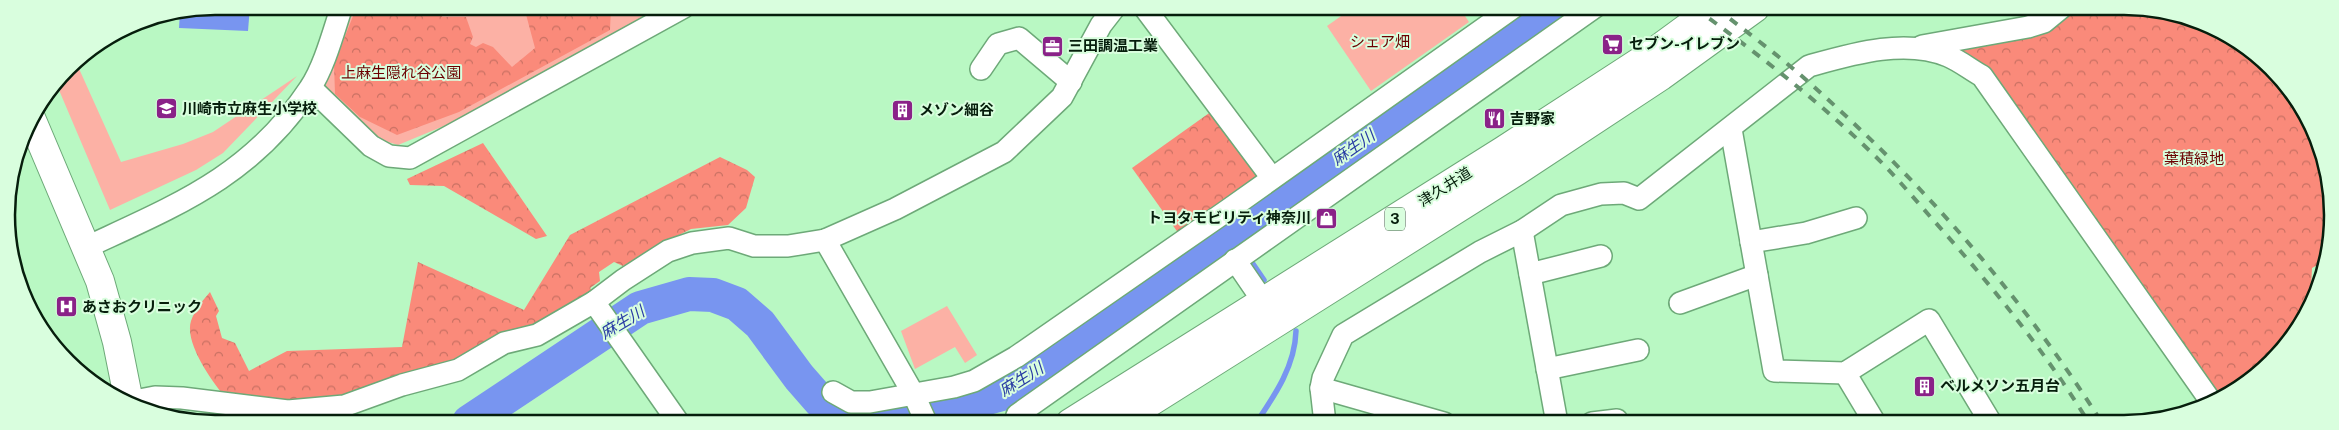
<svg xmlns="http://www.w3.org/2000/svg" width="2339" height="430" font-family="'Public Sans','Noto Sans JP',sans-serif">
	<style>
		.green { fill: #fcb1a5 }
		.forest { fill: url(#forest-crowns) }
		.water { fill: #7895f0 }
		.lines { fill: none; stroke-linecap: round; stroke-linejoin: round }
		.stream { stroke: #7895f0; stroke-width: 5.5 }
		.river { stroke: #7895f0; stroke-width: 34 }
		.street-casing { stroke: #6da978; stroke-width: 24 }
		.secondary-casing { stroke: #6da978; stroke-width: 30 }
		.primary-casing { stroke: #6da978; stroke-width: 30 }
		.street { stroke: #fff; stroke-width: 21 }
		.secondary { stroke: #fff; stroke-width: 28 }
		.primary { stroke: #fff; stroke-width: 28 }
		.rail { stroke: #65926e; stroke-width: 4; stroke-dasharray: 9 9; stroke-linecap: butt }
		.labels { text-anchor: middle; stroke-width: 4; stroke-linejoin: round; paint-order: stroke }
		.shield { fill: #d9fede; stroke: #45614b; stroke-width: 1 }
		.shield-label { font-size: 14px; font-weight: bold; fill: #061e0c }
		.park-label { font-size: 15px; fill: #6b0000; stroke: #d9fede }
		.poi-label { font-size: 15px; font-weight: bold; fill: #061e0c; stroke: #d9fede; text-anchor: start }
		.street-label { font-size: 15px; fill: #061e0c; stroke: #d9fede }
		.water-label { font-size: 16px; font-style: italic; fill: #283ba4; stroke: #d9fede }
		.rim { fill: none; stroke: #061e0c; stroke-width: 2.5 }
	</style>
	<defs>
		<pattern id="forest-crowns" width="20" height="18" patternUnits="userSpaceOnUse" patternTransform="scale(1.25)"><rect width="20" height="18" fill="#fa8a7a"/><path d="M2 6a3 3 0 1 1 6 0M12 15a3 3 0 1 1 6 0" fill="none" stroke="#c87062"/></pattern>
	</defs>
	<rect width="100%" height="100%" fill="#b9f8c3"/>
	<g class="green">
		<path d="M353,6L641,7L642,18L456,121L398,145L378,139L321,85L340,43Z"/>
		<path d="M1354,7H1459L1469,22L1371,91L1327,26Z"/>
		<path d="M76,62L121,162L183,144L213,132L297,76L223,153L196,170L110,210L56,83L68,67Z"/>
		<path d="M947,306L977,355L965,363L955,347L915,369L901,331Z"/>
	</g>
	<g class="forest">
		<path d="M357,6H445L442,17H466L473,37L470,44L476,47L483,43L493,47L512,67L535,48L524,7H611L610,30L459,112L397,135L360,117L335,94L334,64Z"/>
		<path d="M2070,8H2151L2172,15L2183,25L2236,41L2289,88L2326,161L2331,242L2325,261L2312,268L2311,289L2317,288L2311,308L2271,363L2219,398L1956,50Z"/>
		<path d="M1212,111L1259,177L1179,234L1132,168Z"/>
		<path d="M483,143L547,236L536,239L444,186L410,185L407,179Z"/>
		<path d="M720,157L747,170L755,177L746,208L728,225L691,229L657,246L623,266L614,262L599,272L600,281L590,288L594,293L585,298L468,358L319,405L227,399C213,383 184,343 191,321C194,311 203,300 210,292L219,311L216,316L222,338L235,343L249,371L287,351L402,347L418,262L524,310L570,235Z"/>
	</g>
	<path class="water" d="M215,6H250L248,31L179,28L180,13Z"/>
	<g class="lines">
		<g class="stream">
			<path d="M1234,234L1239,243"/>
			<path d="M1251,261L1264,280"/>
			<path d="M197,420L202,422"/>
			<path d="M1256,423C1275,395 1295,366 1296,331"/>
		</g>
		<path class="river" d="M469,422L640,308L689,294L713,295L737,304L760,324L799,377L820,401L831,410L846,417L862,419L933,413L1005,393L1234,234L1552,7"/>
		<defs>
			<g id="street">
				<path d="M1144,7L1272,178"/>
				<path d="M1922,46L2028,27L2044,22L2061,8"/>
				<path d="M981,69L998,44L1019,38L1071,82"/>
				<path d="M311,88L371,146L389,156L410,158L684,7"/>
				<path d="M1731,129L1774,371L1845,373L1929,320L1991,423"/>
				<path d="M1522,231L1557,423"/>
				<path d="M825,240L914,395L926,422"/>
				<path d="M1751,242L1806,233L1856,218"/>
				<path d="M87,247C177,205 252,176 310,88C324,68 334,30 342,6"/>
				<path d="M1235,260L1263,301"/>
				<path d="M1530,274L1601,256"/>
				<path d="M594,302L678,422"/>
				<path d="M1680,303L1757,275"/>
				<path d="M1547,369L1638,350"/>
				<path d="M1845,373L1875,423"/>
				<path d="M1321,388L1444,423"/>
				<path d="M833,392L851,402H870L954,387L974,381L1016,357L1228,210L1514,7"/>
				<path d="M129,402L155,397L182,398L288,411L344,406L402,385L458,370L504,343L537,335L594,302L623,280L668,251L692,243L729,238L754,246H788L825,240L895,209L1004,152L1062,97L1101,25L1115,7"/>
				<path d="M1022,423L1017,415L1595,7"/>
				<path d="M1325,423L1321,388L1323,378L1343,335L1480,252L1522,231L1561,205L1601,194L1624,193L1639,199L1809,66C1852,54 1905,38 1948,56C1960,61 1971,70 1982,76L2212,403"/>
				<path d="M1592,423L1617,420L1618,423"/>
			</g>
			<path id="secondary" d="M31,118L100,281L117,342L129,402"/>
			<g id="primary">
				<path d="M1070,423L1504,150L1647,57L1714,8"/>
				<path d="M1117,423L1517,171L1661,76L1755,8"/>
			</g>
		</defs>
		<use href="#street" class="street-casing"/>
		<use href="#secondary" class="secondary-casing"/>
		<use href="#primary" class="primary-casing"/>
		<use href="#street" class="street"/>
		<use href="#secondary" class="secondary"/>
		<use href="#primary" class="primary"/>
		<g class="rail">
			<path d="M1695,8C1762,57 1828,108 1887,168C1903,185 1919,204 1935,222C1991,285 2045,351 2089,423"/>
			<path d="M1716,8C1752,36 1790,64 1824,96C1930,191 2026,302 2102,423"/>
		</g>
	</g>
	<defs>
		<symbol id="supermarket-square" viewBox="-11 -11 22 22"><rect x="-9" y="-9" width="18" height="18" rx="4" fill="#8a2288" stroke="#d9fede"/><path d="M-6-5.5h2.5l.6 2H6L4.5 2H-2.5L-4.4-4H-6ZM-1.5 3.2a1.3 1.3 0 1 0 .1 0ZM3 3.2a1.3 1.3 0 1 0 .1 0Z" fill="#fff"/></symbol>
		<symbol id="office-square" viewBox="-11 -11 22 22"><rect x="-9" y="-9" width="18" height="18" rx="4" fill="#8a2288" stroke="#d9fede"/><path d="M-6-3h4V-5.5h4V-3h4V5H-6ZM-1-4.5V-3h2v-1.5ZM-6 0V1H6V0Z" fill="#fff"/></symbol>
		<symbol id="school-square" viewBox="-11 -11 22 22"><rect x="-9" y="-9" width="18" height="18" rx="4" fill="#8a2288" stroke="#d9fede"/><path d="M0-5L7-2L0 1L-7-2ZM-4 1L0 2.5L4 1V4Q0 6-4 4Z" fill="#fff"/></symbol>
		<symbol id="building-square" viewBox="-11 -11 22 22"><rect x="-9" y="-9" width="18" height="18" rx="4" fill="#8a2288" stroke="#d9fede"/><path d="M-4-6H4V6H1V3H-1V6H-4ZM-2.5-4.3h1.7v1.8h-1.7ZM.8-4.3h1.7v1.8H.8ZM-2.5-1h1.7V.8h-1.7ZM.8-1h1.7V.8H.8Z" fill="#fff"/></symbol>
		<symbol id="restaurant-square" viewBox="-11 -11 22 22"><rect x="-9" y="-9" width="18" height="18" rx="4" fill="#8a2288" stroke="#d9fede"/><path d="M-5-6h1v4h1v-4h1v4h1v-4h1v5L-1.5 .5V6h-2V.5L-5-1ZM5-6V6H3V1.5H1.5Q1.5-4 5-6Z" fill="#fff"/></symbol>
		<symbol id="shop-square" viewBox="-11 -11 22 22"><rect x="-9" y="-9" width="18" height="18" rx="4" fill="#8a2288" stroke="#d9fede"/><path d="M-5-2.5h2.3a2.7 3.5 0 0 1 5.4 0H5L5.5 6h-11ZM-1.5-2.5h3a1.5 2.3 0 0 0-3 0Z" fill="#fff"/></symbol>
		<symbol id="hospital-square" viewBox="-11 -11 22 22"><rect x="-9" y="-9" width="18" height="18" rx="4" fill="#8a2288" stroke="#d9fede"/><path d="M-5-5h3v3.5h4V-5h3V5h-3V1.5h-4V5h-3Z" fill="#fff"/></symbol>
	</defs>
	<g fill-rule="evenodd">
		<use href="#supermarket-square" x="1600" y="32" width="25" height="25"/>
		<use href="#office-square" x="1040" y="34" width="25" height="25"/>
		<use href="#school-square" x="154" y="96" width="25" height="25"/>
		<use href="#building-square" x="890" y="98" width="25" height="25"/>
		<use href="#restaurant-square" x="1482" y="106" width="25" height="25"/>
		<use href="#shop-square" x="1314" y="206" width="25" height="25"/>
		<use href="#hospital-square" x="54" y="294" width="25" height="25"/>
		<use href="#building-square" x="1912" y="374" width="25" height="25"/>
	</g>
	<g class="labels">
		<rect class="shield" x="1385" y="207.5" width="20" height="23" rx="4"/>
		<g class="shield-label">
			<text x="1395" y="224">3</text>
		</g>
		<g class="park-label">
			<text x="1380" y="47">シェア畑</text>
			<text x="401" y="78">上麻生隠れ谷公園</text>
			<text x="2194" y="164">葉積緑地</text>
		</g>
		<g class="poi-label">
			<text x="1629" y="49">セブン-イレブン</text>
			<text x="1068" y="51">三田調温工業</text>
			<text x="182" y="114">川崎市立麻生小学校</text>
			<text x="919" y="115">メゾン細谷</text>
			<text x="1510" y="124">吉野家</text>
			<text x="1311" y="223" text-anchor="end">トヨタモビリティ神奈川</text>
			<text x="82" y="312">あさおクリニック</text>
			<text x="1940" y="391">ベルメソン五月台</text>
		</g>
		<g class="street-label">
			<text transform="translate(1445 187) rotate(-32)" y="5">津久井道</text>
		</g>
		<g class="water-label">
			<text transform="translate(1353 147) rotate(-35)" y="6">麻生川</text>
			<text transform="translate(622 322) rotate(-31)" y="6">麻生川</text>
			<text transform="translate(1021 379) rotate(-32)" y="6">麻生川</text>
		</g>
	</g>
	<path d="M0 0H2339V430H0ZM215 15H2124A200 200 0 0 1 2324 215V215A200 200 0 0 1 2124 415H215A200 200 0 0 1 15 215V215A200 200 0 0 1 215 15Z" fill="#d9fede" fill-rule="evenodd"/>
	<path class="rim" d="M215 15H2124A200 200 0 0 1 2324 215V215A200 200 0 0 1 2124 415H215A200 200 0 0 1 15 215V215A200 200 0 0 1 215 15Z"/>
</svg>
